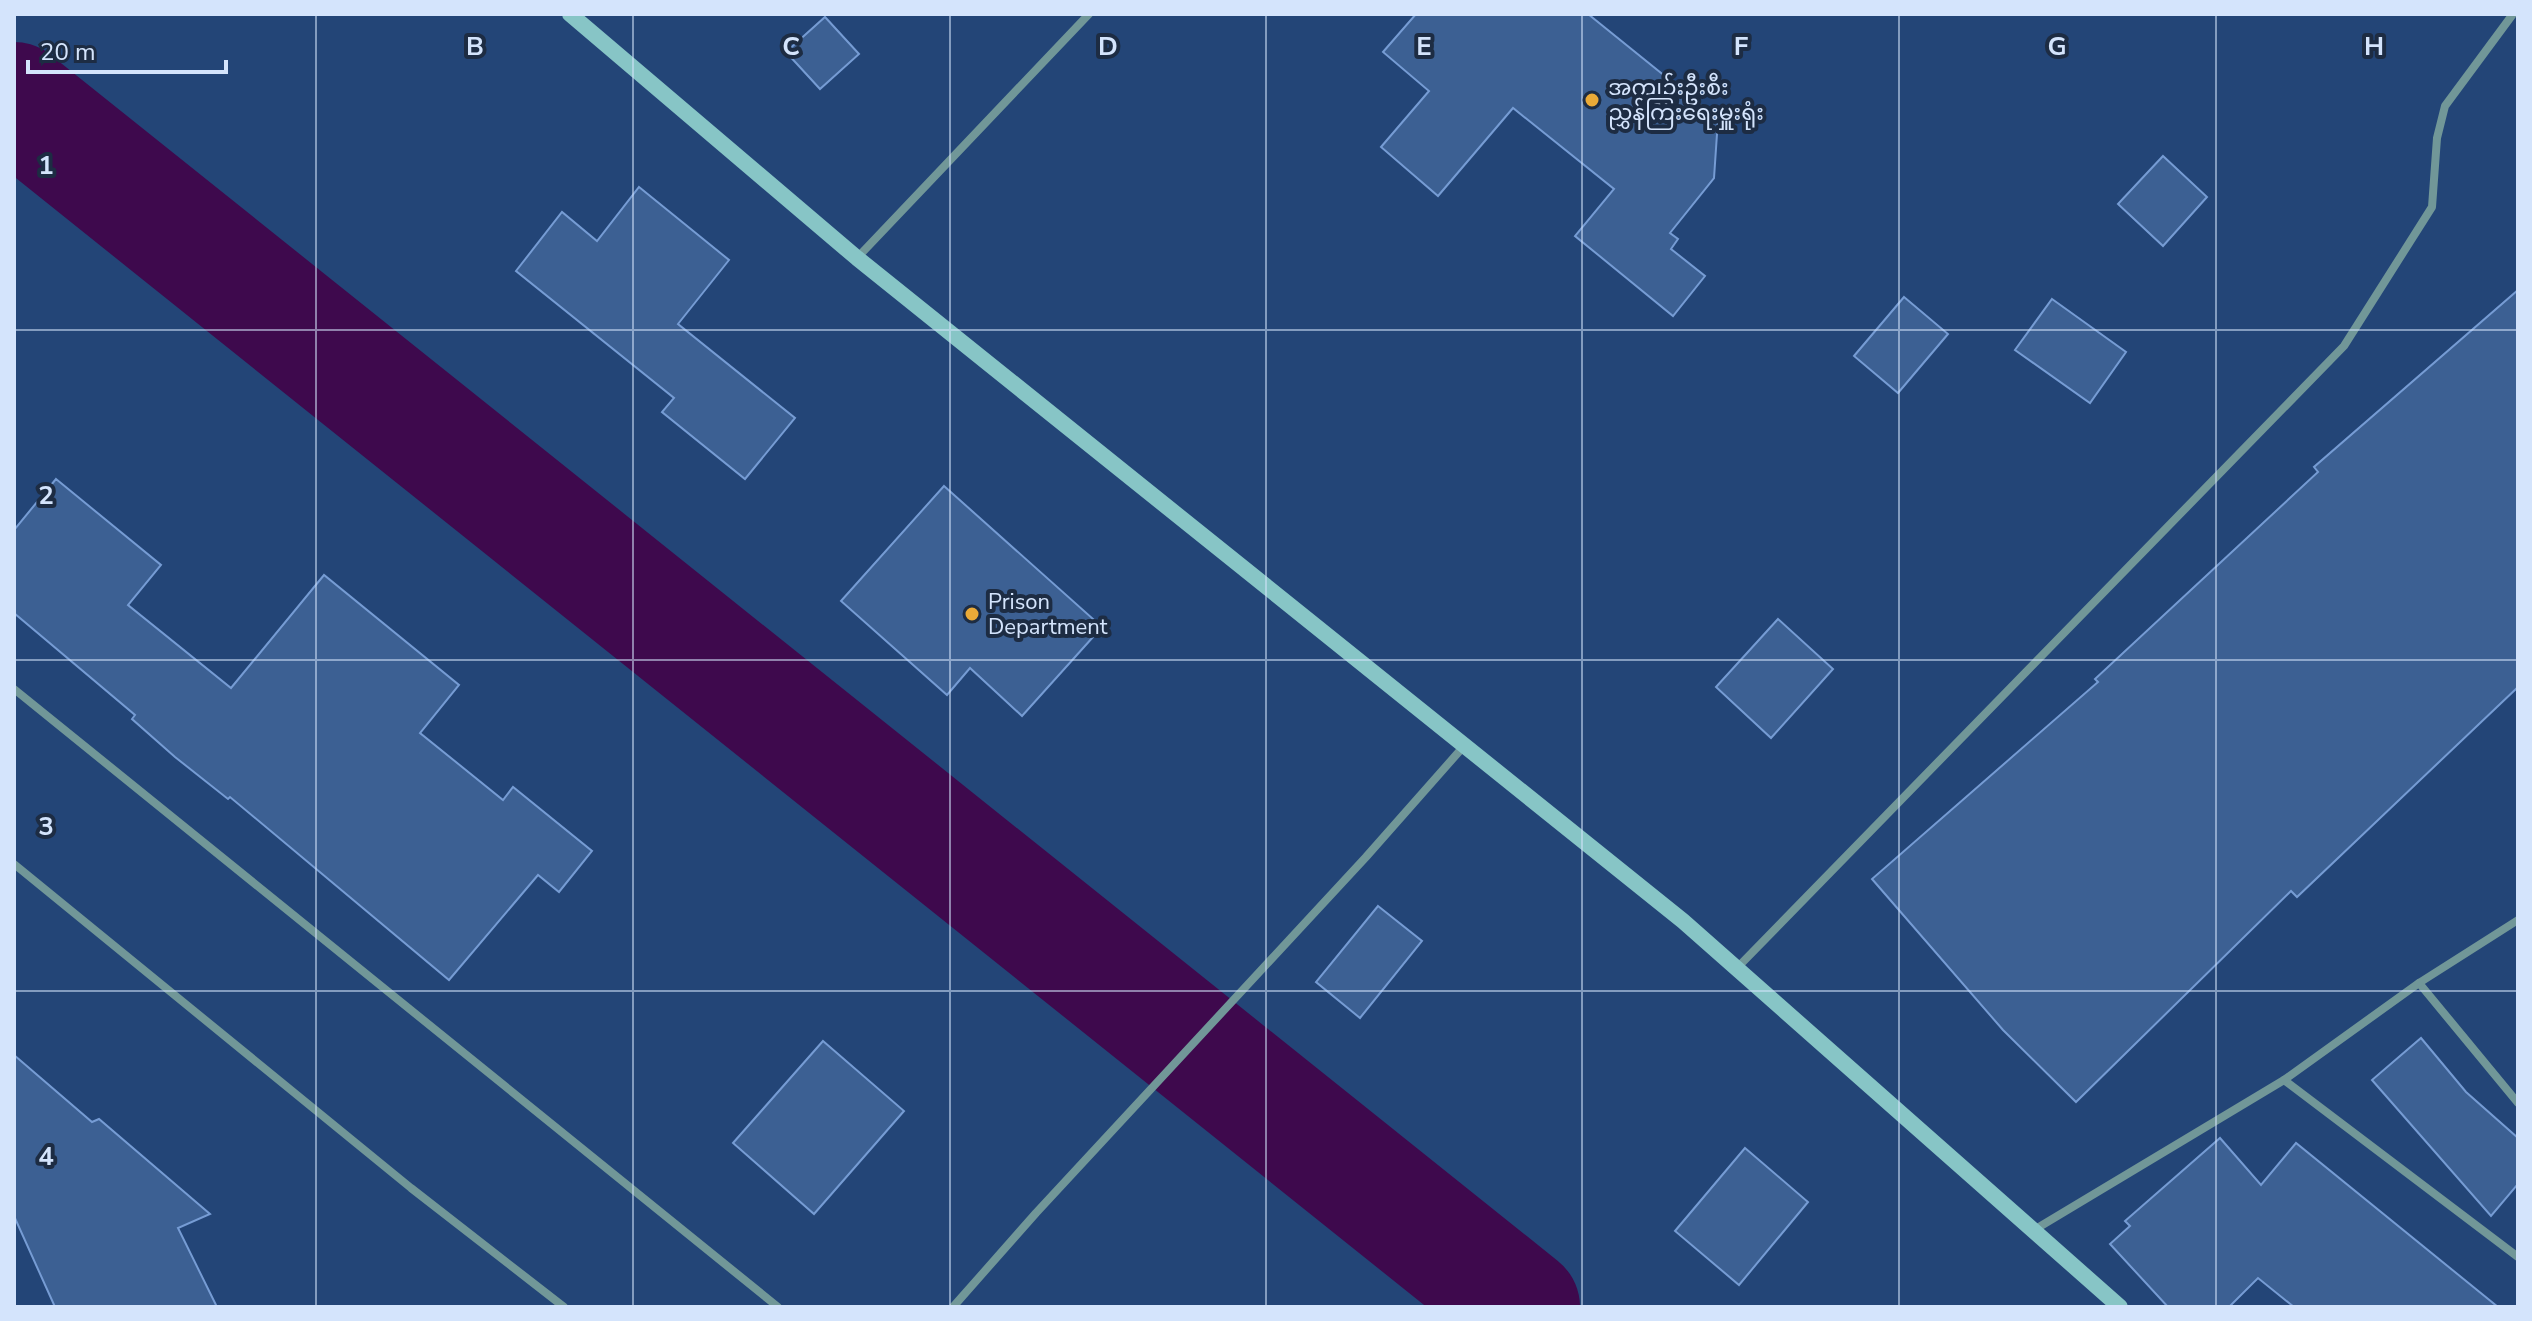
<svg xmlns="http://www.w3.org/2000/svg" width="2532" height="1321" font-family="'Nunito Sans','Noto Sans Myanmar',sans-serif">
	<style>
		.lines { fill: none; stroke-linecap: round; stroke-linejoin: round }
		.river { stroke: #3e094d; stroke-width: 118 }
		.building { fill: #3c6093; stroke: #769cd4; stroke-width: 2 }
		.street { stroke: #719798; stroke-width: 8 }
		.secondary { stroke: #87c5c6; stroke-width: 16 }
		.grid { fill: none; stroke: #d4e4fc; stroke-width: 2; stroke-opacity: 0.55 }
		.poi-dot { fill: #eaaa38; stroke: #1d2c43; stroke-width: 3 }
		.labels { text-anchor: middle; stroke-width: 8; stroke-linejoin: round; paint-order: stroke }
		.poi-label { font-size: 22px; fill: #d4e4fc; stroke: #1d2c43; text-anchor: start }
		.grid-label { font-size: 26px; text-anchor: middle; font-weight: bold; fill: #d4e4fc; stroke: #1d2c43; stroke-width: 8; stroke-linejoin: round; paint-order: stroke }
	</style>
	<rect width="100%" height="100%" fill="#234577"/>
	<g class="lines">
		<path class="river" d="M14,101L1521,1307"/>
	</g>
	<g class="building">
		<path d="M1416,14H1588L1718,119L1714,178L1670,233L1678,239L1671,249L1705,276L1673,316L1575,236L1614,189L1513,108L1438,196L1381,147L1429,91L1383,52Z"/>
		<path d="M825,17L859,54L820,89L786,52Z"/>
		<path d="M2163,156L2207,197L2163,246L2118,204Z"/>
		<path d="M639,187L729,260L678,324L795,418L745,479L662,412L674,398L516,271L562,212L597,241Z"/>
		<path d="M2518,290V687L2297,897L2291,891L2076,1102L2003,1030L1872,879L2098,682L2095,679L2318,472L2314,467Z"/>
		<path d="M1904,297L1948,334L1898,393L1854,356Z"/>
		<path d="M2052,299L2126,352L2090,403L2015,350Z"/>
		<path d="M56,479L161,565L128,605L231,688L324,575L459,685L420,733L503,800L513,787L592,851L559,892L538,875L449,980L230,797L228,799L175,757L132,719L135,715L14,613V530Z"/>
		<path d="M944,486L1102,627L1022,716L970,668L947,695L841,601Z"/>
		<path d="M1778,619L1833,669L1771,738L1716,687Z"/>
		<path d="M1378,906L1422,941L1360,1018L1316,982Z"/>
		<path d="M2421,1038L2466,1092L2518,1138V1184L2491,1216L2372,1080Z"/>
		<path d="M823,1041L904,1111L814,1214L733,1143Z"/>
		<path d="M14,1055L92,1122L99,1119L210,1214L178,1228L217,1307H55L14,1216Z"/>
		<path d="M2220,1138L2261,1185L2296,1143L2498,1307H2294L2258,1278L2229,1307H2168L2110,1244L2130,1226L2125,1221Z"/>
		<path d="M1745,1148L1808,1202L1739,1285L1675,1231Z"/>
	</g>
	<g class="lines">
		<g class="street">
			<path d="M857,258L1089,14"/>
			<path d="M14,689L778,1307"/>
			<path d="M14,864L411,1188L564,1307"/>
			<path d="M1737,968L2344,346L2432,207L2437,138L2445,106L2513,14"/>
			<path d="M2419,983L2518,1103"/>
			<path d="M2284,1080L2518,1257"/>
			<path d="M2034,1230L2284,1080L2419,983L2518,920"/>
			<path d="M953,1307L1036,1213L1366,857L1464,746"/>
		</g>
		<path class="secondary" d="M570,14L857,258L1683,921L2120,1307"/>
	</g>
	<path class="grid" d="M316,14V1307M633,14V1307M950,14V1307M1266,14V1307M1582,14V1307M1899,14V1307M2216,14V1307M14,330H2518M14,660H2518M14,991H2518"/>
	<g class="poi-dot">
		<circle cx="1592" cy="100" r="8"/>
		<circle cx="972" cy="614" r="8"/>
	</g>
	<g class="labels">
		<g class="poi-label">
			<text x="1608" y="95">အကျဉ်းဦးစီး<tspan x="1608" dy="25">ညွှန်ကြးရေးမှူးရုံး</tspan></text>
			<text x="988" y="609">Prison<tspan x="988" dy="25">Department</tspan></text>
		</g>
	</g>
	<g class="grid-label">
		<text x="475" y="55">B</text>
		<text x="791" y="55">C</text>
		<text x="1108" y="55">D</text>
		<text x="1424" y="55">E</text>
		<text x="1741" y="55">F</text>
		<text x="2057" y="55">G</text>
		<text x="2374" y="55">H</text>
		<text x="46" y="174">1</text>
		<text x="46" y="504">2</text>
		<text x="46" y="835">3</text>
		<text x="46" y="1165">4</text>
	</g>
	<rect width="2532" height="1321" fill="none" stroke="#d4e4fc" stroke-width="32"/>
	<path d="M28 60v12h198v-12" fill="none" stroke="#d4e4fc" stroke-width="4"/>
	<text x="40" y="60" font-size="24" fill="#d4e4fc" stroke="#1d2c43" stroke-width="6" paint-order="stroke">20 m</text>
</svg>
